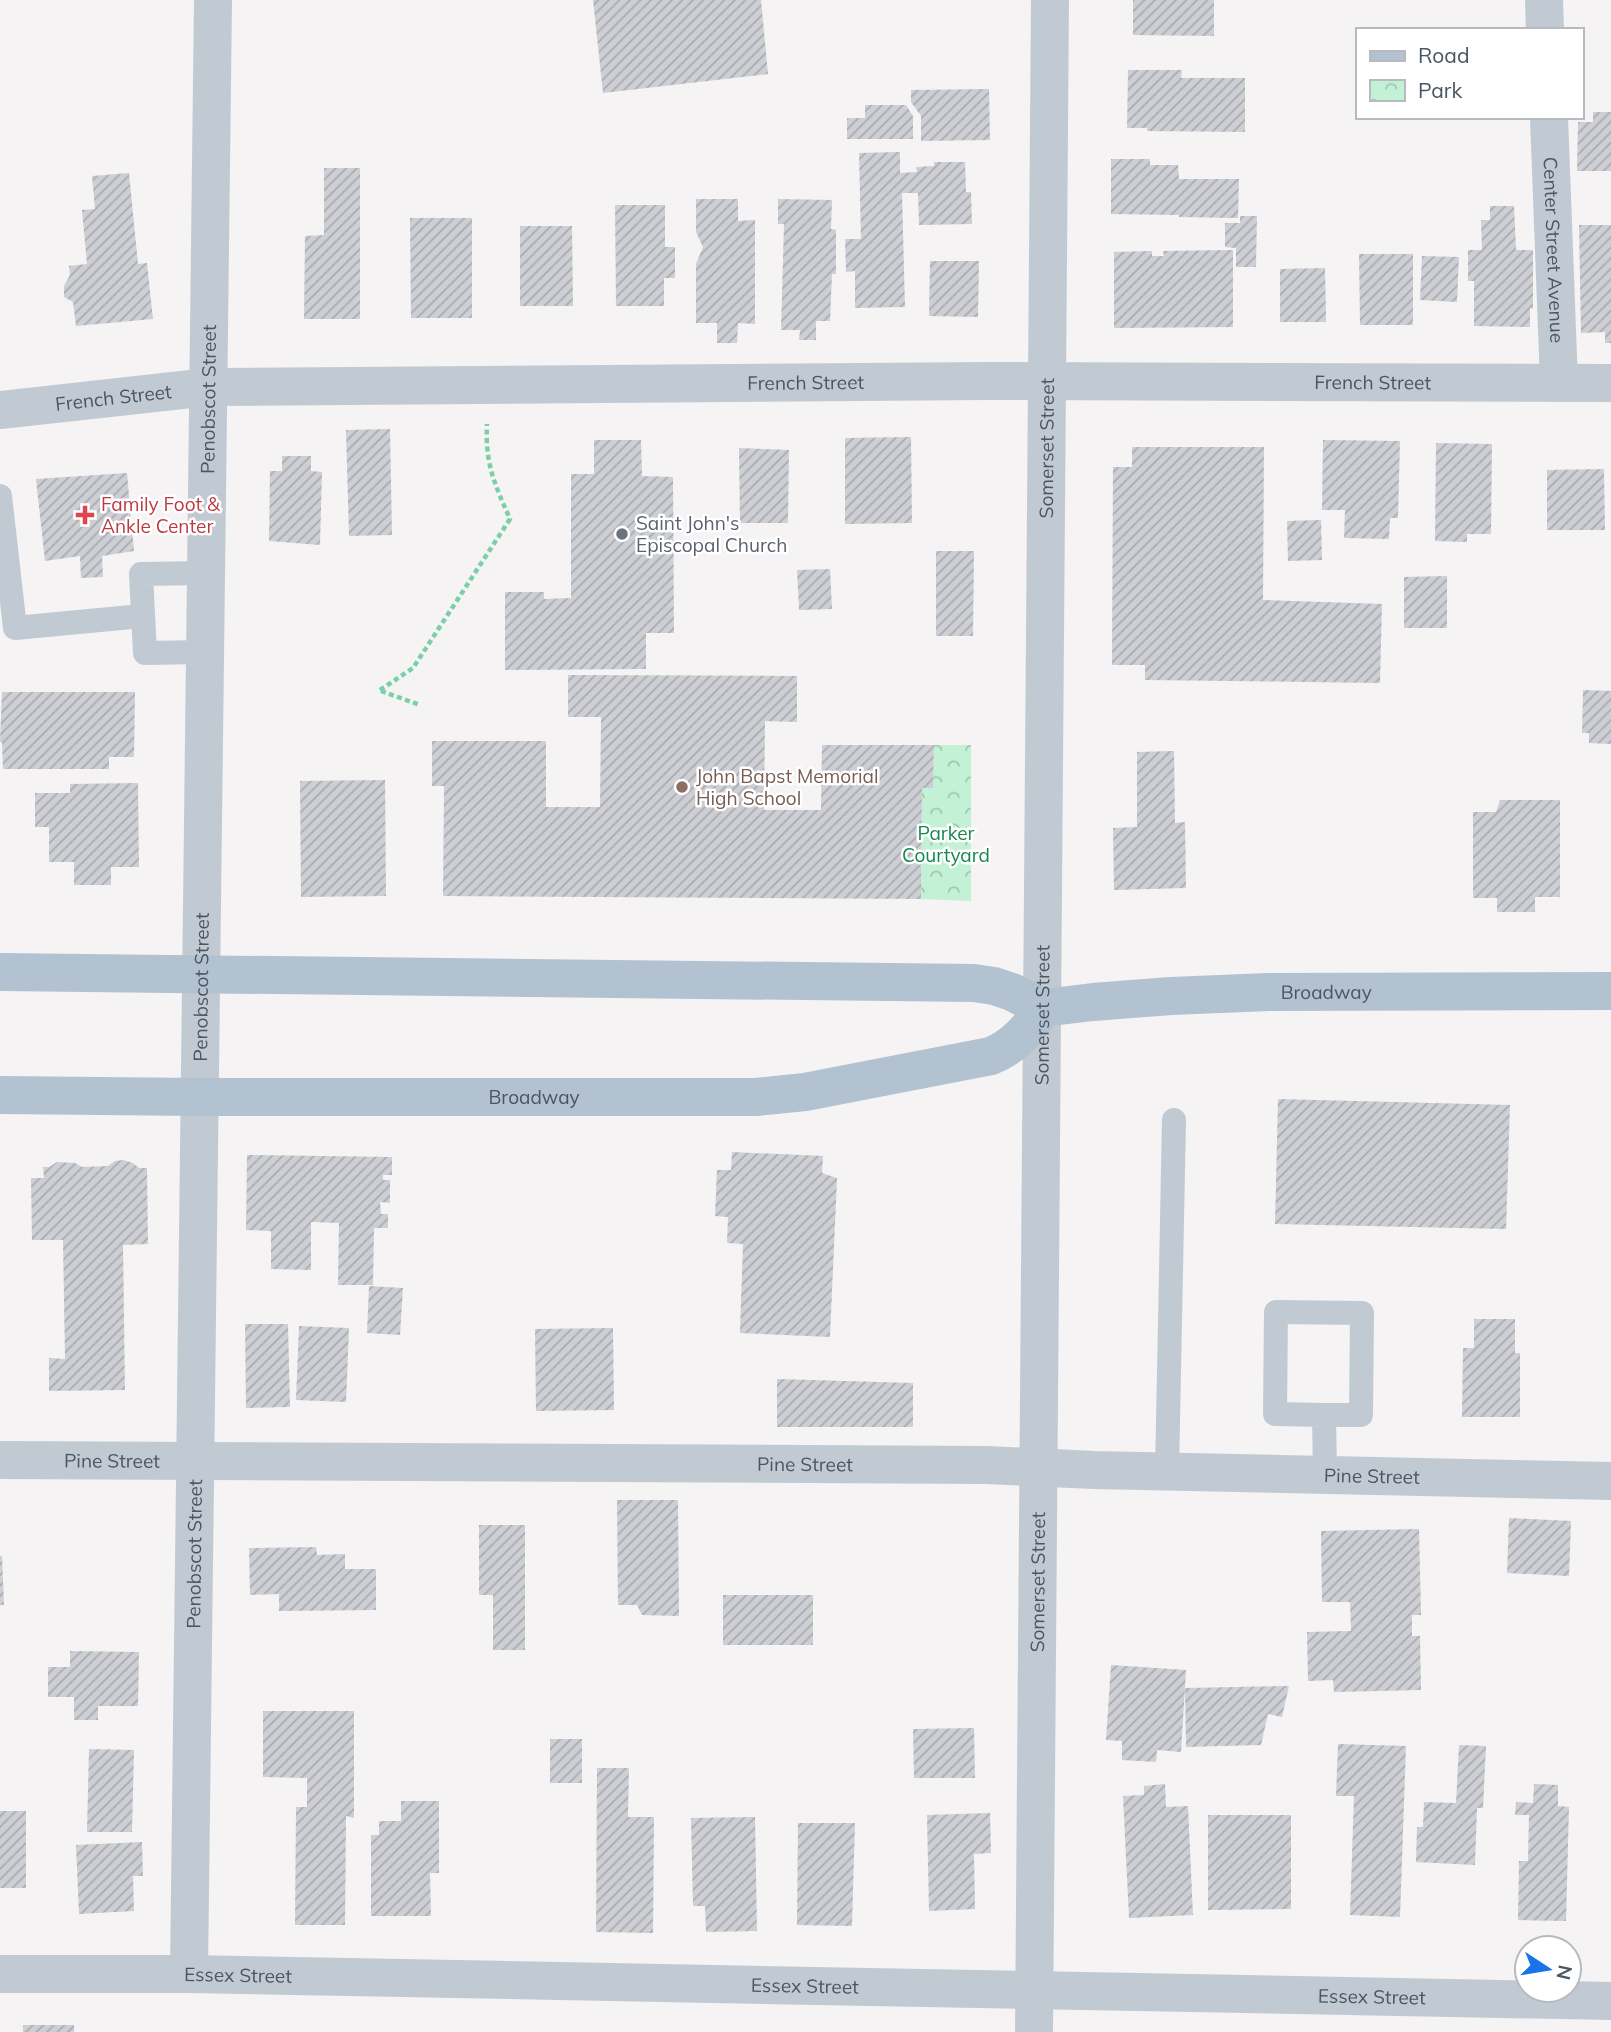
<svg xmlns="http://www.w3.org/2000/svg" width="1611" height="2032" font-family="Mulish,sans-serif">
	<style>
		.park { fill: url(#park-crowns) }
		.building { fill: url(#building-hatch) }
		.lines { fill: none; stroke-linecap: round; stroke-linejoin: round }
		.path { stroke: #7ad0a6; stroke-width: 4.5; stroke-dasharray: 5 3.5; stroke-linecap: butt }
		.lane { stroke: #c1cad2; stroke-width: 24 }
		.street { stroke: #c1cad2; stroke-width: 38 }
		.primary { stroke: #b3c2d1; stroke-width: 38 }
		.health-dot { fill: #e0444e; stroke: #fff; stroke-width: 2.5 }
		.worship-dot { fill: #6b7280; stroke: #fff; stroke-width: 2.5 }
		.education-dot { fill: #8d6e63; stroke: #fff; stroke-width: 2.5 }
		.labels { text-anchor: middle; stroke-width: 5; stroke-linejoin: round; paint-order: stroke }
		.street-label { font-size: 19px; fill: #4a5661; stroke: #fff }
		.health-label { font-size: 19px; fill: #be3a42; stroke: #fff; text-anchor: start }
		.worship-label { font-size: 19px; fill: #5b616d; stroke: #fff; text-anchor: start }
		.education-label { font-size: 19px; fill: #785e54; stroke: #fff; text-anchor: start }
		.park-label { font-size: 19px; fill: #17864f; stroke: #fff }
	</style>
	<defs>
		<pattern id="park-crowns" width="20" height="18" patternUnits="userSpaceOnUse" patternTransform="scale(1.75)"><rect width="20" height="18" fill="#c3f1d5"/><path d="M2 6a3 3 0 1 1 6 0M12 15a3 3 0 1 1 6 0" fill="none" stroke="#a0c6b0"/></pattern>
		<pattern id="building-hatch" width="6" height="6" patternUnits="userSpaceOnUse" patternTransform="scale(1.75)"><rect width="6" height="6" fill="#cdcfd5"/><path d="M-1 1l2-2M0 6l6-6M5 7l2-2" fill="none" stroke="#a8abb0"/></pattern>
	</defs>
	<rect width="100%" height="100%" fill="#f5f3f3"/>
	<path class="park" d="M934,745H971V901L921,899L922,788H933Z"/>
	<g class="building">
		<path d="M593,0H761L768,74L603,93Z"/>
		<path d="M1133,0H1214V36L1133,35Z"/>
		<path d="M1128,70H1182L1181,78H1245V132L1147,131V128H1127Z"/>
		<path d="M989,89L990,140L921,141V116L911,102V90Z"/>
		<path d="M865,105H906L913,116V139H847V118H865Z"/>
		<path d="M1593,112H1611V171H1577L1578,122H1593Z"/>
		<path d="M900,152V173L917,172L916,167L934,166V162H965L966,192H971L972,224L919,225L918,193H902L905,307L855,308V271L846,272L845,239H861L859,153Z"/>
		<path d="M1111,159H1150V165H1178L1179,179H1239L1238,218L1179,217V215L1111,214Z"/>
		<path d="M324,168H360V319H304L305,236L324,235Z"/>
		<path d="M129,173L138,264L147,263L153,319L76,326L73,302L64,297V286L70,275L69,266L87,264L82,210L95,209L92,176Z"/>
		<path d="M696,199H738V221L755,220V324L738,323L737,343H717V323H696V264L703,247L696,232Z"/>
		<path d="M778,199L832,200L831,229L836,230V274H832L830,321H816V340H799L800,330H781L784,224H778Z"/>
		<path d="M615,205H665V247H675V278H664V306H616Z"/>
		<path d="M1490,206H1514L1516,250H1533V309L1530,308V327L1474,326V281H1468V250H1482L1481,220H1490Z"/>
		<path d="M1240,216H1257L1256,267H1236V248L1225,247V223H1240Z"/>
		<path d="M410,218H472V318H411Z"/>
		<path d="M1579,225H1611V343H1605V332L1581,333Z"/>
		<path d="M520,226H572L573,306H520Z"/>
		<path d="M1233,250V327L1114,328V252L1152,251V256H1164L1163,251Z"/>
		<path d="M1359,254H1413V325H1360Z"/>
		<path d="M1422,256L1459,257L1457,302L1420,300Z"/>
		<path d="M930,261H979L978,317L929,316Z"/>
		<path d="M1325,268L1326,322H1280V269Z"/>
		<path d="M390,429L392,535L349,536L346,430Z"/>
		<path d="M911,437L912,523L845,524V438Z"/>
		<path d="M594,440H641L642,476L673,477L674,633H646V669L505,670V592H544V599L571,598V474H594Z"/>
		<path d="M1323,440L1400,441L1398,518H1390L1389,539L1344,538L1345,510H1322Z"/>
		<path d="M1436,443L1492,444L1491,534H1467V542L1435,541Z"/>
		<path d="M1132,447H1264L1263,600L1382,604L1380,683L1145,680V665H1112L1113,467H1132Z"/>
		<path d="M739,448L789,450L788,523H740Z"/>
		<path d="M282,456H311V471L322,472L320,545L269,541L270,471H282Z"/>
		<path d="M1604,469L1605,530H1547V470Z"/>
		<path d="M127,473L134,551L102,556L103,577L81,578L80,556L45,561L36,479Z"/>
		<path d="M1321,520L1322,560L1288,561L1287,521Z"/>
		<path d="M936,551H974L973,636H936Z"/>
		<path d="M830,569L832,609L799,610L797,570Z"/>
		<path d="M1447,576V628H1404V577Z"/>
		<path d="M568,675L797,676V722L765,721L764,810H821L822,745H934L933,788H922L921,899L443,896L444,786H432V741H546V807H600L601,717H568Z"/>
		<path d="M1583,690L1611,691V744L1589,743V733H1582Z"/>
		<path d="M2,692H135L134,757H109V769H3L2,742H0Z"/>
		<path d="M1174,751L1175,823L1185,822L1186,888L1114,890L1113,828L1137,827V752Z"/>
		<path d="M385,780L386,896L301,897L300,781Z"/>
		<path d="M138,783L139,867H111V885H74V862H49V827H35V793H70V784Z"/>
		<path d="M1500,800H1560V897H1535V912H1497V898H1473V812H1496Z"/>
		<path d="M1278,1099L1510,1105L1506,1229L1275,1224Z"/>
		<path d="M732,1152L823,1156L822,1173L837,1178L830,1337L740,1333L743,1244L727,1243L728,1217L715,1216L717,1170H731Z"/>
		<path d="M247,1155L392,1157V1175H383V1180H390V1203L380,1202L381,1214H388V1228H374L373,1285H338L339,1223L311,1222V1270L271,1269V1231L246,1230Z"/>
		<path d="M123,1160L133,1163L139,1168H147L148,1244L123,1245L125,1390L49,1391V1358L65,1359L63,1240H32L31,1178H44L43,1167H49L57,1162L75,1163L82,1167L108,1166L115,1161Z"/>
		<path d="M369,1286L403,1288L400,1335L367,1333Z"/>
		<path d="M1474,1319H1515V1353H1520V1417H1462L1463,1348H1474Z"/>
		<path d="M245,1324H288L290,1407L246,1408Z"/>
		<path d="M299,1326L349,1328L346,1402L296,1400Z"/>
		<path d="M613,1328L614,1410L536,1411L535,1329Z"/>
		<path d="M777,1379L913,1383V1427H777Z"/>
		<path d="M617,1500H678L679,1616L642,1615L637,1605H618Z"/>
		<path d="M1509,1518L1571,1521L1569,1576L1507,1573Z"/>
		<path d="M479,1525H525V1650H493V1595H479Z"/>
		<path d="M1419,1529L1421,1615H1412V1636H1420L1421,1690L1334,1692L1333,1680L1308,1681L1307,1632L1351,1631L1350,1602H1322L1321,1531Z"/>
		<path d="M316,1547L317,1555L345,1554V1569H376V1610L279,1611V1594L250,1595L249,1548Z"/>
		<path d="M0,1556H2L4,1605H0Z"/>
		<rect x="723" y="1595" width="90" height="50"/>
		<path d="M70,1651L139,1652L138,1706H98V1720H74V1697H48V1667H70Z"/>
		<path d="M1111,1665L1186,1670L1181,1752L1157,1750L1156,1762L1122,1760V1741L1106,1740Z"/>
		<path d="M1289,1686L1282,1717L1268,1714L1261,1745L1186,1747L1185,1688Z"/>
		<path d="M263,1711H354V1818L346,1816L345,1925H295L296,1807H307V1778L263,1777Z"/>
		<path d="M974,1728L975,1778H914L913,1729Z"/>
		<rect x="550" y="1739" width="32" height="44"/>
		<path d="M1338,1744L1406,1746L1400,1917L1350,1915L1354,1796H1336Z"/>
		<path d="M1459,1745L1486,1746L1483,1808H1477L1475,1865L1416,1862L1417,1827H1423L1424,1802L1456,1803Z"/>
		<path d="M89,1749L134,1750L132,1832H87Z"/>
		<path d="M597,1768H629L628,1817H654L653,1933L596,1932Z"/>
		<path d="M1165,1784L1166,1807L1188,1806L1193,1915L1129,1918L1123,1796L1144,1795V1786Z"/>
		<path d="M1534,1784L1558,1785V1806L1569,1807L1566,1921L1518,1920L1519,1861H1528L1529,1815H1515L1516,1802L1533,1803Z"/>
		<path d="M401,1801H439V1873H430L431,1916H371V1835H379V1821H401Z"/>
		<rect x="0" y="1811" width="26" height="77"/>
		<path d="M990,1813L991,1853L974,1854L975,1909L929,1911L927,1815Z"/>
		<path d="M1208,1815H1291V1909L1208,1910Z"/>
		<path d="M755,1817L757,1931L706,1932L705,1906H693L691,1818Z"/>
		<path d="M798,1823H855L852,1926L797,1925Z"/>
		<path d="M142,1842L143,1876H133L134,1911L79,1914L76,1845Z"/>
		<rect x="23" y="2025" width="51" height="7"/>
	</g>
	<g class="lines">
		<g class="path">
			<path d="M380,690L413,668L510,519C494,483 485,463 487,424"/>
			<path d="M381,691L420,705"/>
		</g>
		<g class="lane">
			<path d="M0,496L15,628L142,616"/>
			<path d="M205,652L145,653L141,574L207,573"/>
			<path d="M1324,1415H1361L1362,1313L1276,1312L1275,1414L1324,1415L1325,1475"/>
			<path d="M1167,1472L1174,1120"/>
		</g>
		<g class="street">
			<path d="M1544,0L1545,30"/>
			<path id="s1" d="M1549,117L1559,383"/>
			<path id="s2" d="M0,410L209,387L988,381L1611,383"/>
			<path id="s3" d="M0,1460L986,1465L1094,1470L1611,1481"/>
			<path id="s4" d="M0,1974H189L1611,2001"/>
			<path id="s5" d="M189,1974L213,0"/>
			<path id="s6" d="M1034,2032L1050,0"/>
		</g>
		<g class="primary">
			<path id="s7" d="M0,972L974,983L994,986L1012,992L1043,1008L1093,1002L1171,996L1269,992L1611,991"/>
			<path id="s8" d="M0,1095L200,1097H756L805,1092L991,1056C1015,1046 1029,1029 1043,1008"/>
		</g>
	</g>
	<path class="health-dot" d="M81.5 504.5h7v7h7v7h-7v7h-7v-7h-7v-7h7z"/>
	<circle class="worship-dot" cx="622" cy="534" r="7"/>
	<circle class="education-dot" cx="682" cy="787" r="7"/>
	<g class="labels">
		<g class="street-label">
			<text dy="7" stroke="none"><textPath href="#s1" startOffset="133">Center Street Avenue</textPath></text>
			<text dy="7" stroke="none"><textPath href="#s2" startOffset="807">French Street</textPath></text>
			<text dy="7" stroke="none"><textPath href="#s2" startOffset="1374">French Street</textPath></text>
			<text dy="7" stroke="none"><textPath href="#s2" startOffset="114">French Street</textPath></text>
			<text dy="7" stroke="none"><textPath href="#s5" startOffset="1575">Penobscot Street</textPath></text>
			<text dy="7" stroke="none"><textPath href="#s6" startOffset="1584">Somerset Street</textPath></text>
			<text dy="7" stroke="none"><textPath href="#s5" startOffset="987">Penobscot Street</textPath></text>
			<text dy="7" stroke="none"><textPath href="#s7" startOffset="1332">Broadway</textPath></text>
			<text dy="7" stroke="none"><textPath href="#s6" startOffset="1017">Somerset Street</textPath></text>
			<text dy="7" stroke="none"><textPath href="#s8" startOffset="534">Broadway</textPath></text>
			<text dy="7" stroke="none"><textPath href="#s3" startOffset="112">Pine Street</textPath></text>
			<text dy="7" stroke="none"><textPath href="#s3" startOffset="805">Pine Street</textPath></text>
			<text dy="7" stroke="none"><textPath href="#s3" startOffset="1372">Pine Street</textPath></text>
			<text dy="7" stroke="none"><textPath href="#s5" startOffset="420">Penobscot Street</textPath></text>
			<text dy="7" stroke="none"><textPath href="#s6" startOffset="450">Somerset Street</textPath></text>
			<text dy="7" stroke="none"><textPath href="#s4" startOffset="238">Essex Street</textPath></text>
			<text dy="7" stroke="none"><textPath href="#s4" startOffset="805">Essex Street</textPath></text>
			<text dy="7" stroke="none"><textPath href="#s4" startOffset="1372">Essex Street</textPath></text>
		</g>
		<g class="health-label">
			<text x="101" y="511">Family Foot &amp;<tspan x="101" dy="22">Ankle Center</tspan></text>
		</g>
		<g class="worship-label">
			<text x="636" y="530">Saint John's<tspan x="636" dy="22">Episcopal Church</tspan></text>
		</g>
		<g class="education-label">
			<text x="696" y="783">John Bapst Memorial<tspan x="696" dy="22">High School</tspan></text>
		</g>
		<g class="park-label">
			<text x="946" y="840">Parker<tspan x="946" dy="22">Courtyard</tspan></text>
		</g>
	</g>
	<rect x="1356" y="28" width="228" height="91" fill="#ffffff" stroke="#b7bbc0" stroke-width="2"/>
	<rect x="1370" y="51" width="35" height="10" fill="#b3c2d1" stroke="#b7bbc0" stroke-width="2"/>
	<text x="1418" y="63" font-size="21" fill="#4a5661">Road</text>
	<rect x="1370" y="80" width="35" height="21" fill="url(#park-crowns)" stroke="#b7bbc0" stroke-width="2"/>
	<text x="1418" y="98" font-size="21" fill="#4a5661">Park</text>
	<g transform="translate(1548 1969) rotate(102)"><circle r="33" fill="#ffffff" stroke="#b7bbc0" stroke-width="2"/>
	<path d="M0-5L12 26L0 18L-12 26Z" fill="#1a73e8"/>
	<text y="-10" font-size="19" font-weight="bold" text-anchor="middle" fill="#4a5661">N</text>
	</g>
</svg>
